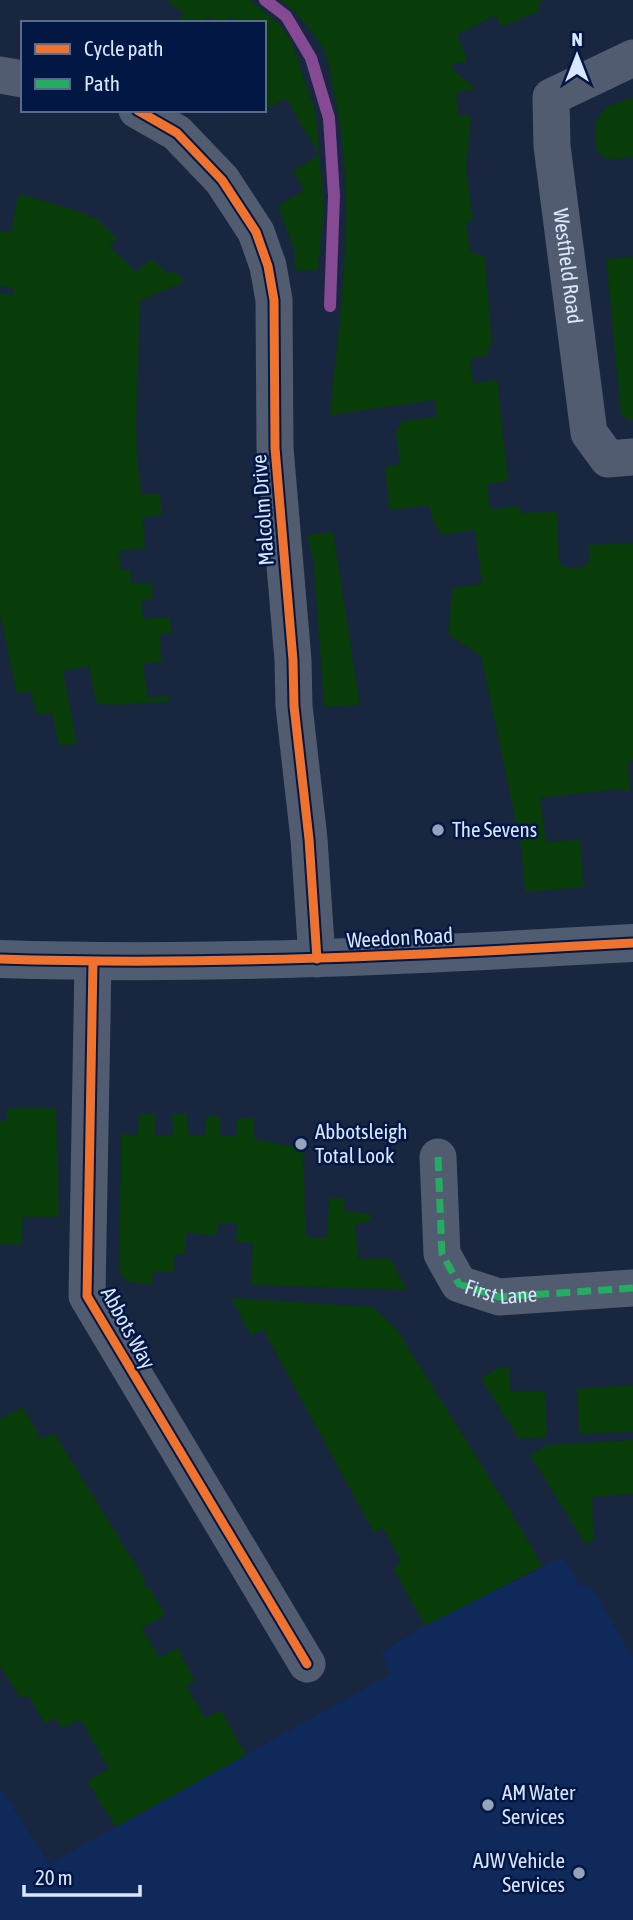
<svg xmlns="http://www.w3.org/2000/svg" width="633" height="1920" font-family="'Asap Condensed',sans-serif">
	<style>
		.built { fill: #0f2a5a }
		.green { fill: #083d09 }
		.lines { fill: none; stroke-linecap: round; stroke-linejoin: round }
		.stream { stroke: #864a95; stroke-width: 12 }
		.minor { stroke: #515c70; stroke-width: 37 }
		.major { stroke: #4f5c72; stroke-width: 38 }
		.quiet { stroke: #26ab63; stroke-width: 7; stroke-dasharray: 14 7; stroke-linecap: butt }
		.cycleway-casing { stroke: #021743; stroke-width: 13 }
		.cycleway { stroke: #ef722f; stroke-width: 9 }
		.poi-dot { fill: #95a3bb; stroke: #021743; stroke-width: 2.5 }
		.labels { text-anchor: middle; stroke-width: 5; stroke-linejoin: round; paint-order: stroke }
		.street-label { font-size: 21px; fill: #d9e7fe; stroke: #021743 }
		.poi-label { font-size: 21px; fill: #d9e7fe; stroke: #021743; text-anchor: start }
	</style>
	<rect width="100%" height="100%" fill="#18263f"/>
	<path class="built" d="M563,1557L579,1585L592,1587L633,1659V1920H0V1787L49,1864L391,1674L381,1653L425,1626Z"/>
	<g class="green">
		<path d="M170,0H250L279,24L291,40L316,114L324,210L318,270L295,271V251L278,206L304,190L293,171L319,155L286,98L259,114L258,110H264V73L268,69L264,66V23H238L231,17L226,23H215L208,16L203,23H178L184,13L169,4Z"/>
		<path d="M280,0H545L537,3L540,11L501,27L496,15L457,35L468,61L453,64L452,69L476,89L456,92L458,116L471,115L466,169L473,221L466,222L470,252L485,257L492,346L488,348V355L470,358L473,383L497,380L508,481L487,484L490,509L520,506L521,513L557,512L559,563C570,571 578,570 589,563V545L633,543V761L628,762L630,792L619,789L540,798L546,842L580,840L584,887L525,892L521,846L481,656L448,634L452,588L482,584L475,530L442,535L433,521L429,505L389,510L385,467L400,464L396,433L402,421L436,417L435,400L330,415C340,310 358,198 334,94C331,81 330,64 325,52C315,33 297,12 280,0Z"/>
		<path d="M633,97V157L607,160L596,150L595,122L607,107Z"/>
		<path d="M24,195L87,214L89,218L95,217L117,239L109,246L136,272L152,259L168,274L173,270L184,282L140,301L136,422L137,456L141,494H160L162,515L143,517L145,548L119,551L121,570H130L132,584L152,583L153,599L141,601L144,619L169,617L172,633L160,634L162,662L143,664L148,698L169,696V702L110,705L96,703L89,666L63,671L77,744L59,746L52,713L37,715L30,691L17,694L0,614V293L13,295L14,289L0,286V231L11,232L18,196Z"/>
		<path d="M633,257V420H628L621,414L606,259Z"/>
		<path d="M333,532L360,705L324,707L314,563L307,535Z"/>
		<path d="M7,1108H56L59,1217H23L22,1245L0,1244V1121H7Z"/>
		<path d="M139,1114H155V1136L173,1135L172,1114H187L188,1135H205L206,1116L220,1117V1136H236L237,1118H254V1139L303,1149L306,1237L327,1238L329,1198H345L344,1211L370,1214L372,1220L355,1225L358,1259L390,1258L407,1290L251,1285L253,1243L236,1242L237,1223H218L217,1235L186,1233L185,1254H174V1272H152V1284L127,1282L119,1272L121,1134L138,1135Z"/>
		<path d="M231,1298L373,1307L397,1330L525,1535L542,1566L425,1626L393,1568L401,1562L383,1528L374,1533L263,1329L251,1336Z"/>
		<path d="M509,1367L511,1391H545L547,1437L519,1439L481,1379L496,1369Z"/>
		<path d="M633,1385V1432L579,1434L577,1389Z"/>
		<path d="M23,1407L41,1439L54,1433L146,1582L143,1587L150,1588L165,1615L142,1628L159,1658L177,1648L195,1681L186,1686L205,1718L221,1710L246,1755L116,1827L87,1781L109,1769L80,1719L62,1729L56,1718L45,1724L28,1695L21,1699L0,1666V1419Z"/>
		<path d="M633,1440V1494L592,1497L594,1539L586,1545L530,1455L547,1445Z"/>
	</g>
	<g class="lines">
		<path class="stream" d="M265,0L286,16L311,58L329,118L334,196L330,306"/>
		<g class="minor">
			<path id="s1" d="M633,58L551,97L552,146L589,433L608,459L633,457"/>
			<path d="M0,75L23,79"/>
			<path d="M137,110L177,133L222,180L256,232L268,266L274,300L275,448L293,660L294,706L309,839L317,959"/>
			<path d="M93,962L87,1296L307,1664"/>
			<path id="s2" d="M438,1157L442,1254L459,1284L499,1297L633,1288"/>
		</g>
		<path class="major" d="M0,959C211,966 422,955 633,943"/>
		<path class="quiet" d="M438,1157L442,1254L459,1284L499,1297L633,1288"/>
		<defs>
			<g id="cycleway">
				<path d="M137,110L177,133L222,180L256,232L268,266L274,300L275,448L293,660L294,706L309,839L317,959"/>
				<path d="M0,959C211,966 422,955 633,943"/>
				<path d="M93,962L87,1296L307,1664"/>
			</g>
		</defs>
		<use href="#cycleway" class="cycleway-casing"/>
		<use href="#cycleway" class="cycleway"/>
	</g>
	<g class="poi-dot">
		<circle cx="438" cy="830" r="7"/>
		<circle cx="301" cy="1144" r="7"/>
		<circle cx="488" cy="1805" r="7"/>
		<circle cx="579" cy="1873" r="7"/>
	</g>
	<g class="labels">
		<g class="street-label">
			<text dy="7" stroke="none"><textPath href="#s1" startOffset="261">Westfield Road</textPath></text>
			<text transform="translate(263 510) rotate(-94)" y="7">Malcolm Drive</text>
			<text transform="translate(400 938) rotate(-3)" y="7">Weedon Road</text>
			<text dy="7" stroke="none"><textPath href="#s2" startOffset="175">First Lane</textPath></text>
			<text transform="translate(128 1328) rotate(61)" y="7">Abbots Way</text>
		</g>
		<g class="poi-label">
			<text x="452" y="837">The Sevens</text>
			<text x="315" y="1139">Abbotsleigh<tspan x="315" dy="24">Total Look</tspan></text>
			<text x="502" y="1800">AM Water<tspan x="502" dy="24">Services</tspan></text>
			<text x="565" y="1868" text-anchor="end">AJW Vehicle<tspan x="565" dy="24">Services</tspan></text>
		</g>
	</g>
	<rect x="21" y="21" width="245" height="91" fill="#021743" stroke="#586a8e" stroke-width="2"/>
	<rect x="35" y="44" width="35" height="10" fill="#ef722f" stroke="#586a8e" stroke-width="2"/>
	<text x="84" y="56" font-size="21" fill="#d9e7fe">Cycle path</text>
	<rect x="35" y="79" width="35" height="10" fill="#26ab63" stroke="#586a8e" stroke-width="2"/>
	<text x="84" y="91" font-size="21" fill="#d9e7fe">Path</text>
	<g transform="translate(577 56)" stroke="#021743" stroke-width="5" paint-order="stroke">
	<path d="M0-5L12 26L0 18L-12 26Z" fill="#d9e7fe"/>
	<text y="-10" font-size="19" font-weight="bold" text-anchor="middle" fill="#d9e7fe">N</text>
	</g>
	<path d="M24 1885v10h116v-10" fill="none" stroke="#d9e7fe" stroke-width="3.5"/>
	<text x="35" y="1885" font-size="21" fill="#d9e7fe" stroke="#021743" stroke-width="5" paint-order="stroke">20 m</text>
</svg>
